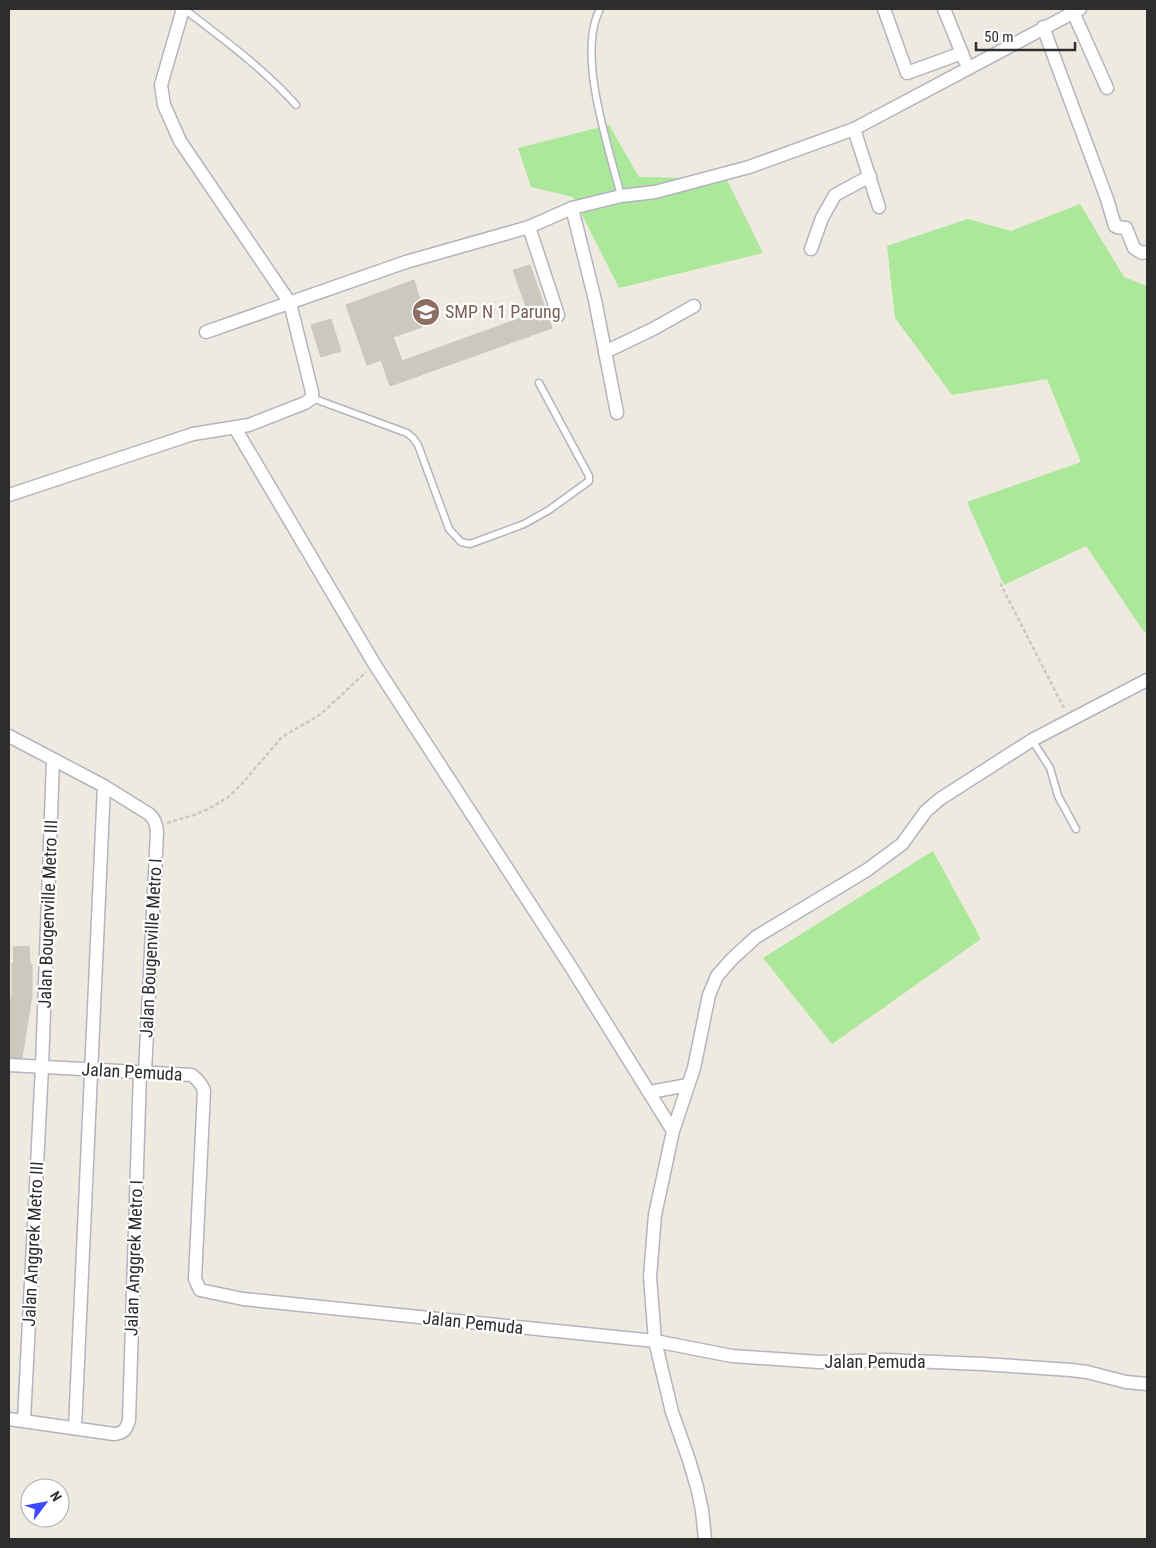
<svg xmlns="http://www.w3.org/2000/svg" width="1156" height="1548" font-family="'Roboto Condensed',sans-serif">
	<style>
		.green { fill: #abe899 }
		.building { fill: #cbc8bd; stroke: #cbc6b8 }
		.lines { fill: none; stroke-linecap: round; stroke-linejoin: round }
		.lane-casing { stroke: #b3b3c1; stroke-width: 9 }
		.street-casing { stroke: #b3b3c1; stroke-width: 15 }
		.path { stroke: #c8c8c8; stroke-width: 2.5; stroke-dasharray: 4 2.5; stroke-linecap: butt }
		.lane { stroke: #fff; stroke-width: 6 }
		.street { stroke: #fff; stroke-width: 12 }
		.labels { text-anchor: middle; stroke-width: 4.5; stroke-linejoin: round; paint-order: stroke }
		.education-label { font-size: 18px; fill: #785e54; stroke: #fff; text-anchor: start }
		.street-label { font-size: 18px; fill: #2d2d2d; stroke: #fff }
	</style>
	<rect width="100%" height="100%" fill="#efeadf"/>
	<g class="green">
		<path d="M609,125L639,177L696,178L722,170L763,253L619,288L573,197L531,187L518,148Z"/>
		<path d="M1080,204L1124,277L1147,286V631L1144,632L1086,546L1004,585L967,502L1081,462L1047,379L952,395L895,318L887,246L968,219L1011,231Z"/>
		<path d="M933,851L981,939L832,1044L763,958Z"/>
	</g>
	<g class="building">
		<path d="M530,265L552,328L390,386L381,360L367,365L346,305L414,280L420,300L414,303L422,327L393,337L402,361L529,315L513,270Z"/>
		<path d="M331,319L341,351L321,357L311,325Z"/>
		<path d="M29,946L30,964H32V995L22,1058L9,1057V1014L12,993V963H14L13,947Z"/>
	</g>
	<g class="lines">
		<defs>
			<g id="lane">
				<path d="M184,9C223,39 263,68 296,105"/>
				<path d="M600,9C576,54 609,148 621,196"/>
				<path d="M312,398L407,433L413,438L418,445L449,529L461,542L470,544L524,524L549,510L589,481V476L539,383"/>
				<path d="M1032,740L1050,768L1058,796L1076,829"/>
			</g>
			<g id="street">
				<path d="M884,9L907,73L962,53"/>
				<path d="M944,9L965,61"/>
				<path d="M1073,12L1107,88"/>
				<path d="M1043,27L1107,199L1115,226L1117,227L1126,228L1134,248L1142,253L1147,252"/>
				<path d="M854,129L879,207"/>
				<path d="M572,208L595,300L617,413"/>
				<path d="M529,227L558,315"/>
				<path d="M811,249L822,218L835,195L870,176"/>
				<path d="M206,332L406,262L529,227L572,208L621,196L655,192L749,167L854,129L1080,9"/>
				<path d="M605,352L653,329L694,306"/>
				<path d="M235,428L375,665L571,967L673,1131"/>
				<path d="M9,495L193,434L249,425L305,403L312,398V392L290,303L180,141L164,105L161,85L183,9"/>
				<path d="M9,736L104,786L149,814C155,819 156,824 157,832L145,1072"/>
				<path d="M9,1065L192,1075C198,1080 202,1084 204,1091L195,1279L200,1290L243,1299L655,1341L732,1356L819,1362L887,1360L983,1364L1071,1370L1087,1372L1126,1382L1147,1384"/>
				<path d="M650,1092L688,1085"/>
				<path d="M9,1419L114,1434C124,1433 126,1430 129,1420L140,1072"/>
				<path d="M24,1420L42,1067L53,760"/>
				<path d="M75,1428L104,786"/>
				<path d="M705,1539L702,1510L697,1487L689,1460L672,1412L655,1341L650,1277L655,1215L673,1131L694,1068L709,995L717,976L732,959L756,937L867,870L902,844L926,811L940,799L1032,740L1147,680"/>
			</g>
		</defs>
		<use href="#lane" class="lane-casing"/>
		<use href="#street" class="street-casing"/>
		<g class="path">
			<path d="M1000,583L1065,710"/>
			<path d="M167,823L194,815L210,808L227,798L240,786L282,737L321,714L366,672"/>
		</g>
		<use href="#lane" class="lane"/>
		<use href="#street" class="street"/>
	</g>
	<defs>
		<symbol id="school-disc" viewBox="-11 -11 22 22"><circle r="9.5" fill="#8d6e63" stroke="#fff"/><path d="M0-5L7-2L0 1L-7-2ZM-4 1L0 2.5L4 1V4Q0 6-4 4Z" fill="#fff"/></symbol>
	</defs>
	<g fill-rule="evenodd">
		<use href="#school-disc" x="410" y="296" width="32" height="32"/>
	</g>
	<g class="labels">
		<g class="education-label">
			<text x="445" y="318">SMP N 1 Parung</text>
		</g>
		<g class="street-label">
			<text transform="translate(48 914) rotate(-88)" y="6">Jalan Bougenville Metro III</text>
			<text transform="translate(151 948) rotate(-87)" y="6">Jalan Bougenville Metro I</text>
			<text transform="translate(132 1072) rotate(3)" y="6">Jalan Pemuda</text>
			<text transform="translate(33 1244) rotate(-87)" y="6">Jalan Anggrek Metro III</text>
			<text transform="translate(134 1258) rotate(-88)" y="6">Jalan Anggrek Metro I</text>
			<text transform="translate(473 1323) rotate(6)" y="6">Jalan Pemuda</text>
			<text x="875" y="1368">Jalan Pemuda</text>
		</g>
	</g>
	<rect width="1156" height="1548" fill="none" stroke="#2d2d2d" stroke-width="20"/>
	<g transform="translate(45 1503) rotate(58)"><circle r="24" fill="#ffffff" stroke="#ababab"/>
	<path d="M0-4L9 19L0 12L-9 19Z" fill="#3c4aff"/>
	<text y="-8" font-size="14" font-weight="bold" text-anchor="middle" fill="#2d2d2d">N</text>
	</g>
	<path d="M976 42v8h99v-8" fill="none" stroke="#2d2d2d" stroke-width="2.5"/>
	<text x="984" y="42" font-size="15" fill="#2d2d2d" stroke="#ffffff" stroke-width="4" paint-order="stroke">50 m</text>
</svg>
